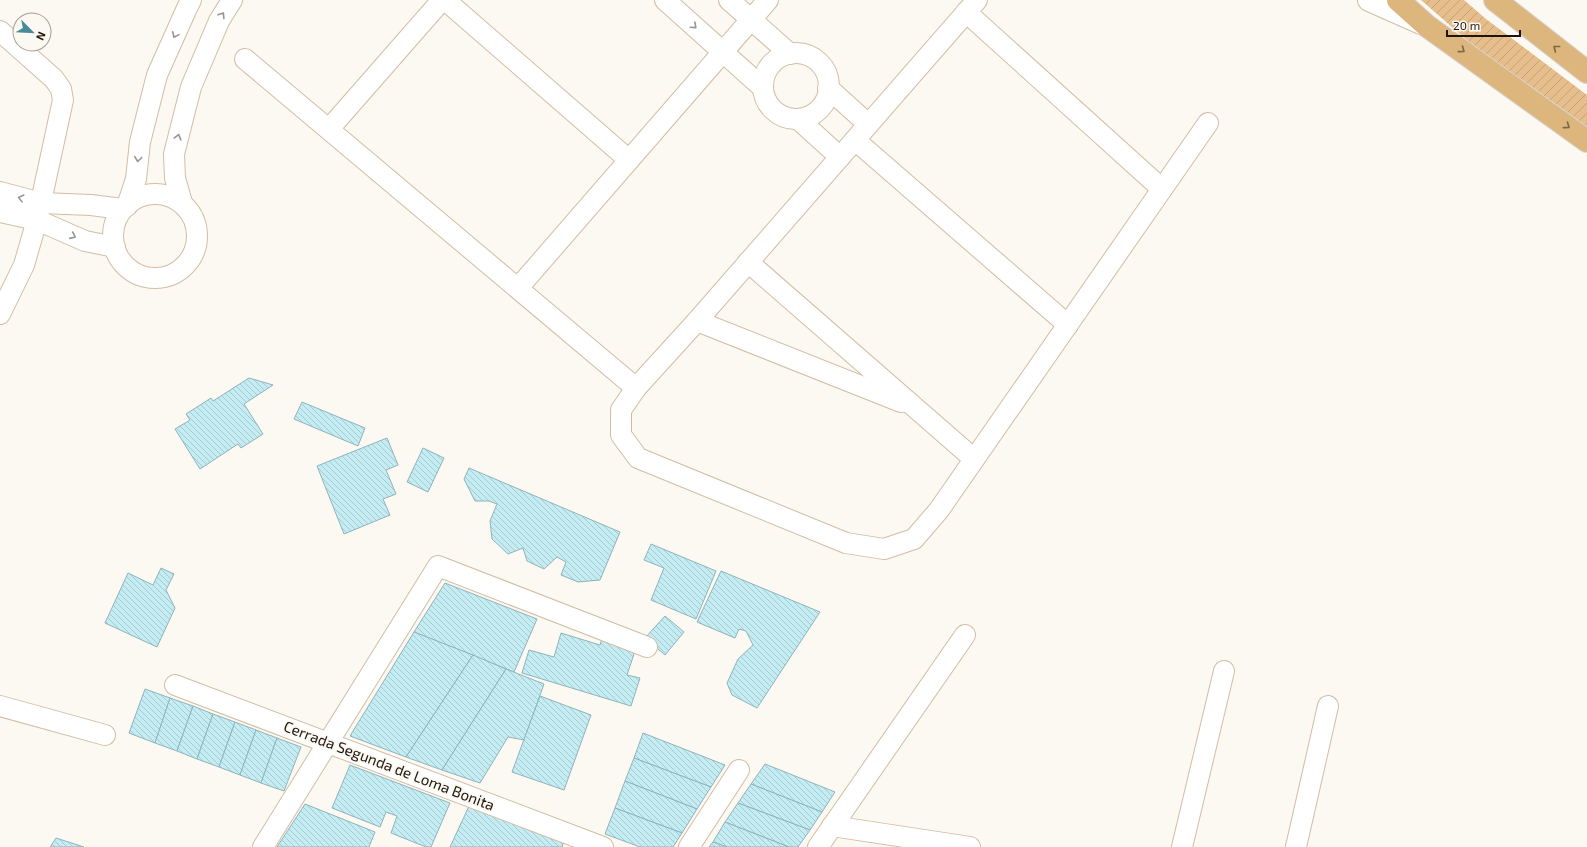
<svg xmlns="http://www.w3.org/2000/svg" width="1587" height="847" font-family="'Exo 2',sans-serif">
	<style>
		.garden { fill: url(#garden-furrows) }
		.building { fill: url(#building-back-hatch); stroke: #8eb4bb }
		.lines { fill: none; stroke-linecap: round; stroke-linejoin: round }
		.street-casing { stroke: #d2bda3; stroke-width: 22 }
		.secondary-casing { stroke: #d2bda3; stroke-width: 24 }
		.primary-casing { stroke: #d6d5d3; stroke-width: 24 }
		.street { stroke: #fff; stroke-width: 20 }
		.secondary { stroke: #fff; stroke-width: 22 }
		.primary { stroke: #dcb67c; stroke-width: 22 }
		.oneway { stroke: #999692 }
		.oneway2 { stroke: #7c6644 }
		.labels { text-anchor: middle; stroke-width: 4; stroke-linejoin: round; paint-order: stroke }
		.street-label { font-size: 15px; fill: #1d150c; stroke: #fcf8f2 }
	</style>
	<defs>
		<pattern id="garden-furrows" width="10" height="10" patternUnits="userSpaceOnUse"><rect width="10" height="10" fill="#e6be8c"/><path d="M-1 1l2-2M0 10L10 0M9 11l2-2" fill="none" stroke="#c5a278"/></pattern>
		<pattern id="building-back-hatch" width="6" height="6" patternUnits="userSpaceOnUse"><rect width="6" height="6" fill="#c4ecf3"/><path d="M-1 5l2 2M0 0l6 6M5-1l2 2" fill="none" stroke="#a8cacf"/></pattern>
	</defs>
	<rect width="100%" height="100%" fill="#fcf8f2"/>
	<path class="garden" d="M1421,0H1464L1486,19L1587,95V127L1469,42Z"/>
	<g class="building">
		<path d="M249,378L273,385L244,404L263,434L241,448L238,444L200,469L175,429L190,420L186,414L211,398L213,401Z"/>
		<path d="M302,402L365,428L358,446L294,419Z"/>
		<path d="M387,438L398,465L386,470L396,494L383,499L390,515L344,534L317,466Z"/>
		<path d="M423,448L444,458L428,492L407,482Z"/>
		<path d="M469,468L620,532L600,580L578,582L561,575L566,562L557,557L544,569L527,561L523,548L508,554L492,539L490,521L497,504L489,501H475L464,479Z"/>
		<path d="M651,544L716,571L696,619L651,600L664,568L644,560Z"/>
		<path d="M161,568L174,574L166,590L175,608L157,647L105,623L128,573L153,585Z"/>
		<path d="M721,571L820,612L757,708L732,695L727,683L738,659L753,645L746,631L739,629L735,638L697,622Z"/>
		<path d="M445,583L537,619L514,672L414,632Z"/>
		<path d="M665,616L684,632L665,655L645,638Z"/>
		<path d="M414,632L473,655L406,757L350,736Z"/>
		<path d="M561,633L600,645L603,635L637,645L627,675L640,678L631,706L522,673L529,650L554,657Z"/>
		<path d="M473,655L506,669L442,770L406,757Z"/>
		<path d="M506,669L544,684L524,740L508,737L480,783L442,770Z"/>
		<path d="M145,689L170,698L155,743L129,733Z"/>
		<path d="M540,696L591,715L564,790L512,772Z"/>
		<path d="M170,698L193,706L177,751L155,743Z"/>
		<path d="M193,706L213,714L197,759L177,751Z"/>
		<path d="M213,714L235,722L219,767L197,759Z"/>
		<path d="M235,722L256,730L240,775L219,767Z"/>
		<path d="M256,730L277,738L261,783L240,775Z"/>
		<path d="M643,733L725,765L711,787L634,758Z"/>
		<path d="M277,738L301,747L284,791L261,783Z"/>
		<path d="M634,758L711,787L697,809L625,781Z"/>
		<path d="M765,764L835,792L822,812L751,784Z"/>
		<path d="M350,765L450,803L431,847H426L391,833L397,816L386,812L380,827L332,808Z"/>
		<path d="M625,781L697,809L682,833L615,808Z"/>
		<path d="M751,784L822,812L810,830L738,803Z"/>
		<path d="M738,803L810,830L798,847H789L725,822Z"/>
		<path d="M305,804L375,832L369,847H277Z"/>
		<path d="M470,804L565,839L562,847H450Z"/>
		<path d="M615,808L682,833L673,847H640L605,834Z"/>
		<path d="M725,822L789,847H727L713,842Z"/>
		<path d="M56,838L84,847H50Z"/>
		<path d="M713,842L727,847H709Z"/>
	</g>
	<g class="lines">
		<defs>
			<g id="street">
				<path d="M445,0L629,160"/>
				<path d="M665,0L763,88"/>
				<path d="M729,0L790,54"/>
				<path d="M977,0L697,321L636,388L621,410V435L638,458L846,543L884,549L914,539L939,510L1208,123"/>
				<path d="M966,12L1162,189"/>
				<path d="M0,31L54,79L61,89L63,100L37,220L24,265L0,314"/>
				<circle cx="796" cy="86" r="33"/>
				<path d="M245,59L636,388"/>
				<path d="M828,88L868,124"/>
				<path d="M798,119L840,157"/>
				<path d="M329,129L442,0"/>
				<path d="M855,140L1068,325"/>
				<path d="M0,192L41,203L91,205L122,209"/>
				<circle cx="155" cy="236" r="42"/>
				<path d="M182,203L175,178L174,154L191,87L219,21L232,0"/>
				<path d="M127,206L136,179L140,142L157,75L187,8L191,0"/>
				<path d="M0,212L37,220L85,241L115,247"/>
				<path d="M748,262L974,459"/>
				<path d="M518,288L768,0"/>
				<path d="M697,321L901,402"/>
				<path d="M175,685L603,847"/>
				<path d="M0,706L105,735"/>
				<path d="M832,826L970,847"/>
				<path d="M263,847L438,566L647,647"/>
				<path d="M689,847L739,770"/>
				<path d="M818,847L965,635"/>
				<path d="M1182,847L1224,671"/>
				<path d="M1296,847L1328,706"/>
			</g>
			<path id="secondary" d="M1369,0L1421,23"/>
			<g id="primary">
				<path d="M1398,0L1427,26L1587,141"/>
				<path d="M1495,0L1587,72"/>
			</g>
		</defs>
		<use href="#street" class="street-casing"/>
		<use href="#secondary" class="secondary-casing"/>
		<use href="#primary" class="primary-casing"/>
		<use href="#street" class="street"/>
		<use href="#secondary" class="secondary"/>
		<use href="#primary" class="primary"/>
	</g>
	<defs><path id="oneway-chevron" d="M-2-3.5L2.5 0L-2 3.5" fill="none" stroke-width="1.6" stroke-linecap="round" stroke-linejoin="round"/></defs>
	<g class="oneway">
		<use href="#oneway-chevron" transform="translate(222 15) rotate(-58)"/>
		<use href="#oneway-chevron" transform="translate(694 26) rotate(42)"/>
		<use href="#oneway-chevron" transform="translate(175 35) rotate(114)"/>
		<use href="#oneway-chevron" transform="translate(178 137) rotate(-75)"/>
		<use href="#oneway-chevron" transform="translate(138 159) rotate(97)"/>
		<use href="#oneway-chevron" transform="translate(21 198) rotate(-166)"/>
		<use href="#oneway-chevron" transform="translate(73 236) rotate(24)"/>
	</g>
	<g class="oneway2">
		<use href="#oneway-chevron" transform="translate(1556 48) rotate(-142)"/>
		<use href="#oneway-chevron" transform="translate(1462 50) rotate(36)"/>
		<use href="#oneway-chevron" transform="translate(1567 126) rotate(36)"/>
	</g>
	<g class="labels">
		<g class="street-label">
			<text transform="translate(389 766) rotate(21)" y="5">Cerrada Segunda de Loma Bonita</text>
		</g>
	</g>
	<g transform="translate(32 32) rotate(114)"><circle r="19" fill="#fcf8f2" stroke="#a39d96"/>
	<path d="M0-3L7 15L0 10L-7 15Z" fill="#468b97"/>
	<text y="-6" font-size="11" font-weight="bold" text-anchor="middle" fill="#1d150c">N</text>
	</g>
	<path d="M1447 30v6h73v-6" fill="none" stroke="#1d150c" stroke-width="2"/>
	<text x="1453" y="30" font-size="12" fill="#1d150c" stroke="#fcf8f2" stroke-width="3" paint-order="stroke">20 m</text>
</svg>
